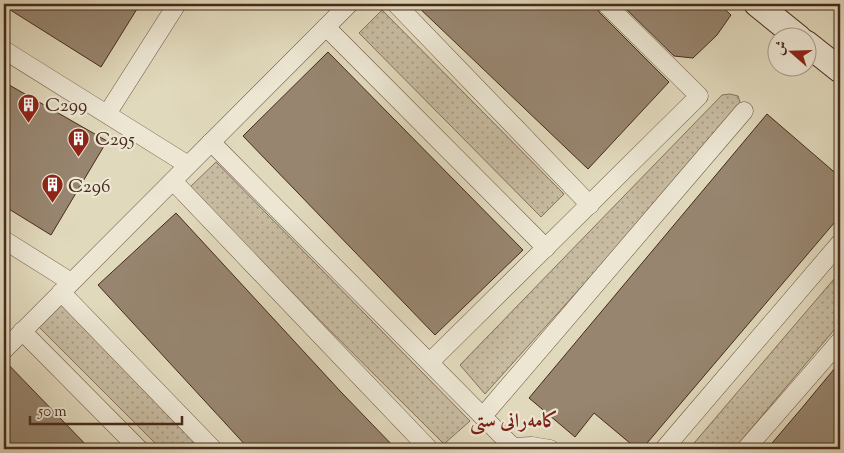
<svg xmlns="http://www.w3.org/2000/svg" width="844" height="453" font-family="'Sorts Mill Goudy',Amiri,serif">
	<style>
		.garden { fill: url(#garden-dots); stroke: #86725e }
		.building { fill: #97856f; stroke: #462a1c }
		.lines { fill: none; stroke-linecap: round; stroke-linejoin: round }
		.street-casing { stroke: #6d5644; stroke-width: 19 }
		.secondary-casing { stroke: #462a1c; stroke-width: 27 }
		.street { stroke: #ece6d3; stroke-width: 18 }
		.secondary { stroke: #ece6d3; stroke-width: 25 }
		.labels { text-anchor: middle; stroke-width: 4.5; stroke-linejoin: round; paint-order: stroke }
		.poi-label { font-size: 19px; fill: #462a1c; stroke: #ece6d3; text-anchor: start }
		.neighbourhood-label { font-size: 20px; font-weight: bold; fill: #7a1f14; stroke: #ece6d3 }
	</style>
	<defs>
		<pattern id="garden-dots" width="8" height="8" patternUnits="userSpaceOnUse" patternTransform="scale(1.25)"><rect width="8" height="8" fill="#c7bba1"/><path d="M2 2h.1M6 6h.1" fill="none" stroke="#a39882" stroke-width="1.8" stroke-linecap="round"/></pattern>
	</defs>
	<rect width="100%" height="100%" fill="#e1d9bc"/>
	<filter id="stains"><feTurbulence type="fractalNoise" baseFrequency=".004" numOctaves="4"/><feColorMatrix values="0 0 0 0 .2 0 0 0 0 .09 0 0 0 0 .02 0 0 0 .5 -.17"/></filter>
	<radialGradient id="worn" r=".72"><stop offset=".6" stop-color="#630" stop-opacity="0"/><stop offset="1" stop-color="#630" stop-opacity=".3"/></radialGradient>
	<g class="garden">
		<path d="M382,10L564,194L541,217L359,33Z"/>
		<path d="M730,94L738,96L742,108L485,394L460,365L722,95Z"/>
		<path d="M216,162L470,421L444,444L188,189Z"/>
		<path d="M840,272V323L734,449H689Z"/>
		<path d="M58,302L204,449H161L36,324Z"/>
	</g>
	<g class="building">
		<path d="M4,4H140L101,67L4,6Z"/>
		<path d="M415,4H596L599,12L669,82L588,169Z"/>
		<path d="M621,4H719L731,15L717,35L693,58L674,56Z"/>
		<path d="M328,52L523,250L435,335L243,136Z"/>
		<path d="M4,82L107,141L51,235L4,206Z"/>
		<path d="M767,114L840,177V216L642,449H637L594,413L575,437L529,398Z"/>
		<path d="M176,213L341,392L396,449H249L98,285Z"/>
		<path d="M4,360L30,387L90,449H4Z"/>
		<path d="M840,362V449H767L801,409Z"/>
	</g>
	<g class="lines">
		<defs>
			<g id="street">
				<path d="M396,4L590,205"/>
				<path d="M326,27L546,248"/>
				<path d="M4,50L188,165"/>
				<path d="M107,114L177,4"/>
				<path d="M211,142L513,447L532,446L550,449"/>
				<path d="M173,181L429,449"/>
				<path d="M4,240L71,282"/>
				<path d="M61,292L213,449"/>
				<path d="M22,331L139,449"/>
				<path d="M4,350L349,4"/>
				<path d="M430,362L699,96L606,4"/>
				<path d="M483,416L744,111"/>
				<path d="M664,449L840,243"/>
				<path d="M746,449L840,341"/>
			</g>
			<g id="secondary">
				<path d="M757,4L799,38"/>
				<path d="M806,43L840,70"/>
			</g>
		</defs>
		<use href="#street" class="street-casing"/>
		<use href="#secondary" class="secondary-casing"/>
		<use href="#street" class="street"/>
		<use href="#secondary" class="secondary"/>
	</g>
	<defs>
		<symbol id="building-pin" viewBox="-11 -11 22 30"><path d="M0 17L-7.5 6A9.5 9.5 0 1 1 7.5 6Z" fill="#8f2418" stroke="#ece6d3"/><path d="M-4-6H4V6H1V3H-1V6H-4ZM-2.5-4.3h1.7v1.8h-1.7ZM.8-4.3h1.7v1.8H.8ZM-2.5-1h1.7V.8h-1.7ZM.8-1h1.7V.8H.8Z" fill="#fff"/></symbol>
	</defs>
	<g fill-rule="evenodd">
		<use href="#building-pin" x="16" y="92" width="25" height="34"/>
		<use href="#building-pin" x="66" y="126" width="25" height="34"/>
		<use href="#building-pin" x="40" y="172" width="25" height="34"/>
	</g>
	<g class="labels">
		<g class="poi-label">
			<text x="45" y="111">C299</text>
			<text x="95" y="145">C295</text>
			<text x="68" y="192">C296</text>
		</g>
		<g class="neighbourhood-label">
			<text x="514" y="427">كامه‌رانی ستی</text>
		</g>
	</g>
	<rect width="844" height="453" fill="none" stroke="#e1d9bc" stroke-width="20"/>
	<rect x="5" y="5" width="834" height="443" fill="none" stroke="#462a1c" stroke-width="2.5"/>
	<rect x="10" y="10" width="824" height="433" fill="none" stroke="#462a1c"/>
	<g transform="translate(792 52) rotate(290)"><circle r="24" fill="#ece6d3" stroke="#aa9b8a"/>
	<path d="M0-4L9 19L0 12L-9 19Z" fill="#8f2418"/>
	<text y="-8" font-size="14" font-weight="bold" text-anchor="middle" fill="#462a1c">ش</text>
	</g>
	<path d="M30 416v8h152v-8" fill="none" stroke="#462a1c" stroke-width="2.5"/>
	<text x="38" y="416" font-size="15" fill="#462a1c" stroke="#ece6d3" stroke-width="4" paint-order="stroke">50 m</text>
	<rect width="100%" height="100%" filter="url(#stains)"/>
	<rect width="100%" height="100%" fill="url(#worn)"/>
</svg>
